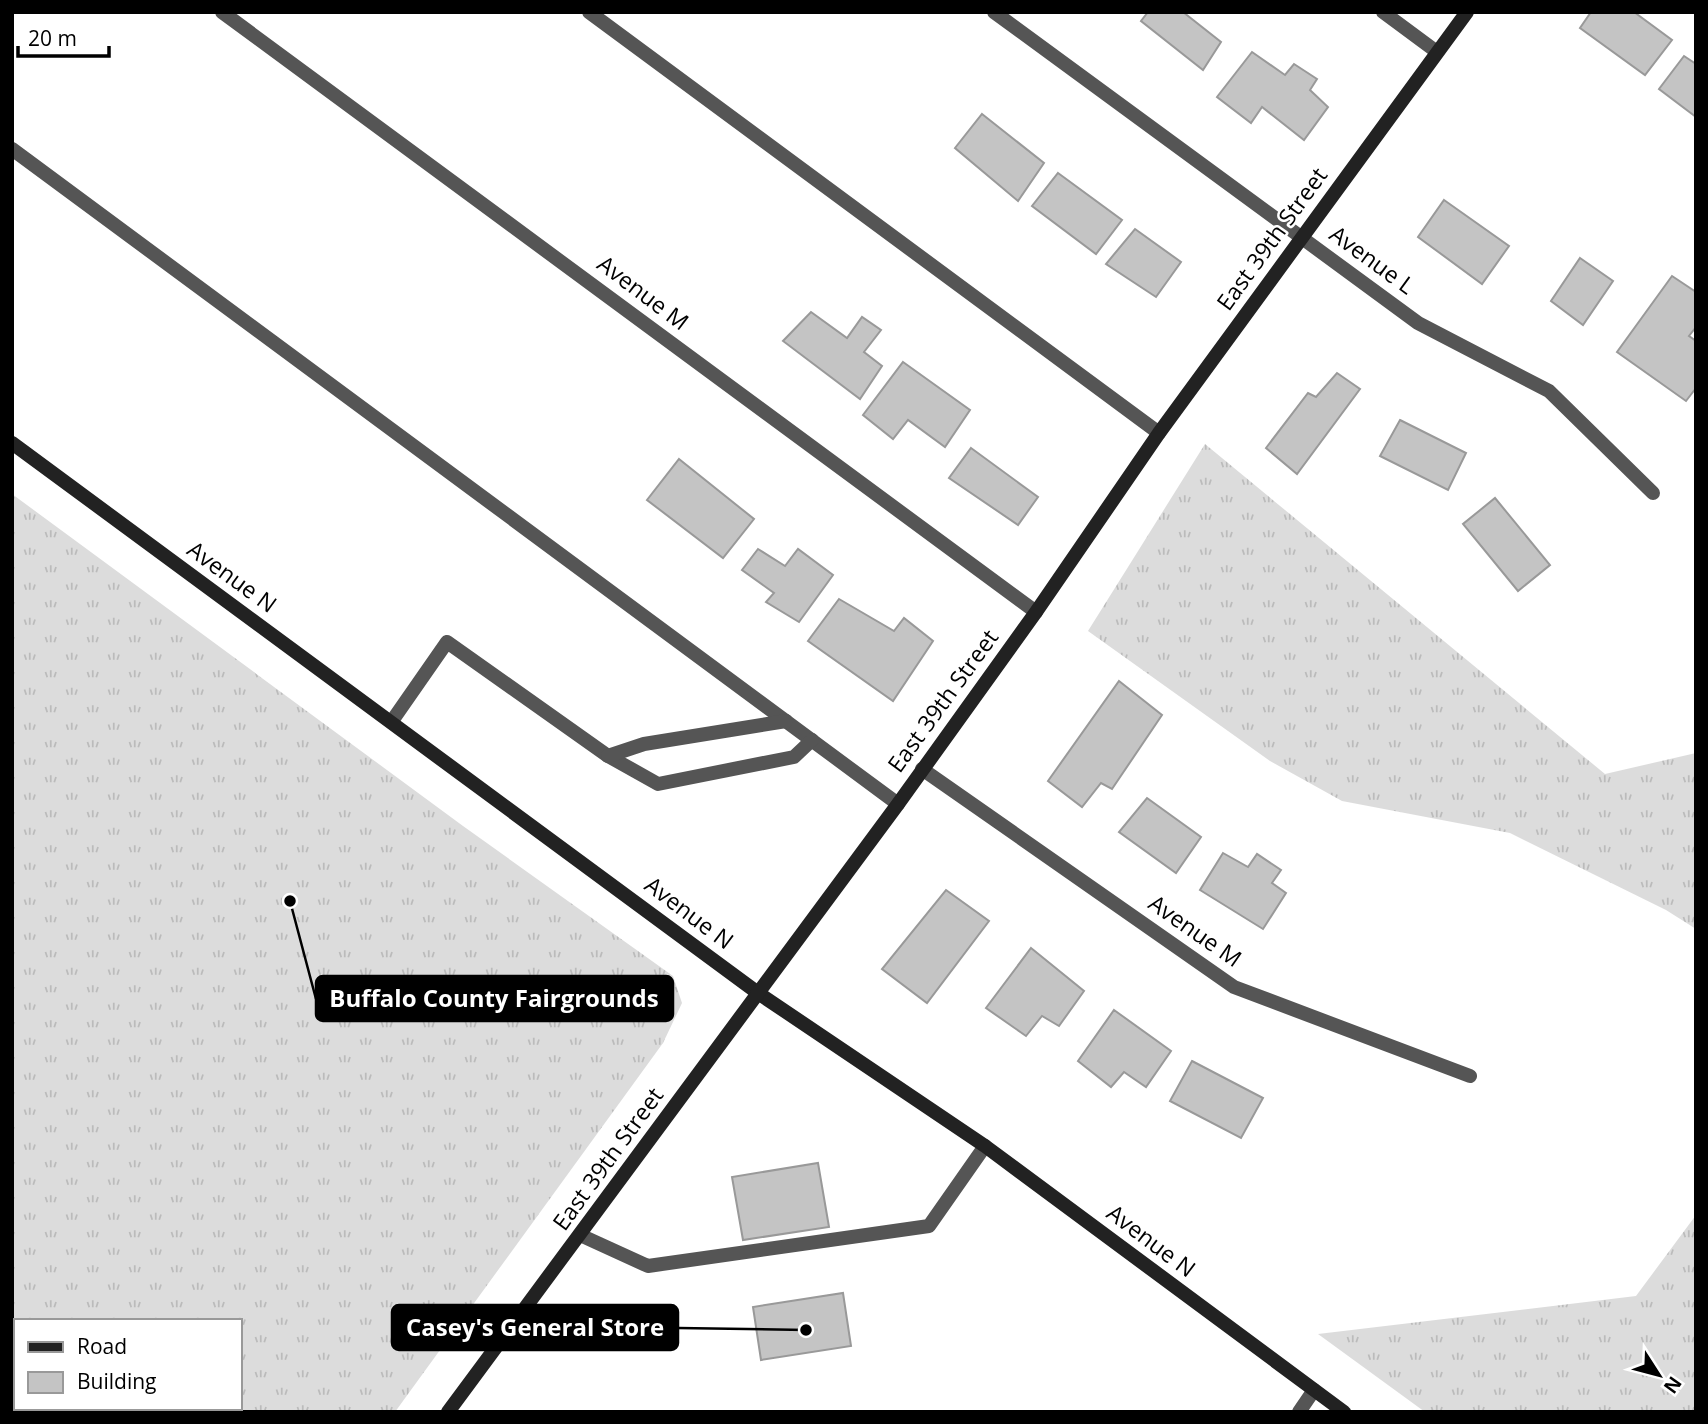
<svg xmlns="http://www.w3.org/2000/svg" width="1708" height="1424" font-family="'Open Sans',sans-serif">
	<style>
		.grass { fill: url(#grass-tufts); fill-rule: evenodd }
		.building { fill: #c4c4c4; stroke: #999; stroke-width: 2 }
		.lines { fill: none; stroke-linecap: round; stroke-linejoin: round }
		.service { stroke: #555; stroke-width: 14 }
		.minor { stroke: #555; stroke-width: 14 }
		.secondary { stroke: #222; stroke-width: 14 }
		.labels { text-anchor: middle; stroke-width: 5; stroke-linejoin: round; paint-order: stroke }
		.street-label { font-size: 23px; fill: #000; stroke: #fff }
		.leader { fill: none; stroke: #000; stroke-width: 2.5 }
		.callout-dot { fill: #000; stroke: #fff; stroke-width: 2.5 }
		.callout { fill: #000; stroke: #000; stroke-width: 2.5 }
		.callout-label { font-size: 24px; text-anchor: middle; font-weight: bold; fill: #fff }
	</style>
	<defs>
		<pattern id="grass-tufts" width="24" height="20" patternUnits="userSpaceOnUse" patternTransform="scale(1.75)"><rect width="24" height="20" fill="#dcdcdc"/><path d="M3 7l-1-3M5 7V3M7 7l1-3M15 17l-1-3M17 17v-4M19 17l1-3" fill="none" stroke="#bbb"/></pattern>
	</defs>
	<rect width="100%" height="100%" fill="#fff"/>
	<g class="grass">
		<path d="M1205,444L1605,774L1696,753V929L1666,910L1510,833L1342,801L1270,761L1088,631Z"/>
		<path d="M12,494L463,826L673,976L682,1003L663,1043L395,1412H12ZM16,1321H240V1408H16Z"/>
		<path d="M1696,1215V1412H1425L1318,1334L1636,1296Z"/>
	</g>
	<g class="building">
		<path d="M1148,12H1183L1221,42L1203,70L1141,21Z"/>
		<path d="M1591,12H1634L1672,40L1645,75L1580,28Z"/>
		<path d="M1252,52L1285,75L1294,64L1317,79L1310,90L1328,107L1304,140L1262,107L1251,123L1217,97Z"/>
		<path d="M1684,56L1696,64V117L1659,89Z"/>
		<path d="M982,114L1044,163L1018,201L955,148Z"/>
		<path d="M1058,173L1122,220L1096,254L1032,206Z"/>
		<path d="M1444,200L1509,246L1482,284L1418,237Z"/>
		<path d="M1135,229L1181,262L1156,297L1106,264Z"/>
		<path d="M1580,258L1613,281L1583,325L1551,301Z"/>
		<path d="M1672,276L1696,292V327L1689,336L1696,341V388L1686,401L1617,352Z"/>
		<path d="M811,312L847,338L862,317L881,330L864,352L882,366L860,399L783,341Z"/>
		<path d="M903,362L970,410L945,447L908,420L893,439L863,415Z"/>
		<path d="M1337,373L1360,389L1297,474L1266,448L1308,393L1316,397Z"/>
		<path d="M1400,420L1466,453L1448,490L1380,456Z"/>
		<path d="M971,448L1038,497L1018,525L949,478Z"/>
		<path d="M679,459L754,519L723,558L647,500Z"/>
		<path d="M1495,498L1550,565L1518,591L1463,524Z"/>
		<path d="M758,549L785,566L798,549L833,575L799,622L766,602L774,593L742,570Z"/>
		<path d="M839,599L894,631L904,618L933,641L893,701L808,641Z"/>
		<path d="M1119,681L1162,715L1112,789L1101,783L1082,807L1048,781Z"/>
		<path d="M1147,798L1201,837L1176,873L1119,832Z"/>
		<path d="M1223,853L1248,867L1257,854L1281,870L1272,883L1286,893L1263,929L1200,890Z"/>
		<path d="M946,890L989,921L927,1003L882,969Z"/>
		<path d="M1031,948L1084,991L1059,1026L1042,1016L1026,1036L986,1008Z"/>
		<path d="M1114,1010L1171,1051L1146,1087L1124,1072L1111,1087L1078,1061Z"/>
		<path d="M1192,1061L1263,1098L1241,1138L1170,1101Z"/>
		<path d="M818,1163L829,1227L743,1240L732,1177Z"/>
		<path d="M843,1293L851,1346L761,1360L753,1307Z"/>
	</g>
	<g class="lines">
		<g class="service">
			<path d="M589,12L1159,433"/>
			<path d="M1383,12L1437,52"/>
			<path d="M12,149L898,804"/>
			<path d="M392,721L447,642L608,756L658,784L794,757L812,740"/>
			<path d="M608,756L644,744L786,721"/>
			<path d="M580,1235L648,1266L929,1226L985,1146"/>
			<path d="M1299,1412L1314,1390"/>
		</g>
		<g class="minor">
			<path d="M222,12L1036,612"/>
			<path d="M994,12L1418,323L1549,391L1653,493"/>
			<path d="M922,769L1234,987L1470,1076"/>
		</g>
		<g class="secondary">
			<path d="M12,443L758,993L985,1146L1344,1412"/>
			<path d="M448,1412L898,804L1036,612L1159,433L1467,12"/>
		</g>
	</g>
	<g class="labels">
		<g class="street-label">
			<text transform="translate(1272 239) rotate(-54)" y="8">East 39th Street</text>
			<text transform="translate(1372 260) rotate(36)" y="8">Avenue L</text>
			<text transform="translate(643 293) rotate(37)" y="8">Avenue M</text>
			<text transform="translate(232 577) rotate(36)" y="8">Avenue N</text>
			<text transform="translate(943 701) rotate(-54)" y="8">East 39th Street</text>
			<text transform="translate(689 913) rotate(37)" y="8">Avenue N</text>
			<text transform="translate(1195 931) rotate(35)" y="8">Avenue M</text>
			<text transform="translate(608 1159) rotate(-54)" y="8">East 39th Street</text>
			<text transform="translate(1151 1241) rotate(37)" y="8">Avenue N</text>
		</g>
	</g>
	<path class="leader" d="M290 901L316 999M806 1330L678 1328"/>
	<g class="callout-dot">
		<circle cx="290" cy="901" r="7"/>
		<circle cx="806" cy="1330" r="7"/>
	</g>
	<g class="callout">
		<rect x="316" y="976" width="357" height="45" rx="7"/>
		<rect x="392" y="1305" width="286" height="45" rx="7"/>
	</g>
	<g class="callout-label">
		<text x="494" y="1007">Buffalo County Fairgrounds</text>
		<text x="535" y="1336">Casey's General Store</text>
	</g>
	<rect width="1708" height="1424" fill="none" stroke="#000000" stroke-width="28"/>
	<rect x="14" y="1319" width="228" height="91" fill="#ffffff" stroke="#999999" stroke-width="2"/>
	<rect x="28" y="1342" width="35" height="10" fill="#222222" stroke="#999999" stroke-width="2"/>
	<text x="77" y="1354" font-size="21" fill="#000000">Road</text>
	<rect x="28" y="1372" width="35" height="21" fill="#c4c4c4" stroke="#999999" stroke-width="2"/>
	<text x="77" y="1389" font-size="21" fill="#000000">Building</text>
	<g transform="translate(1659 1375) rotate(126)" stroke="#ffffff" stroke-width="5" paint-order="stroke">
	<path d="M0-5L12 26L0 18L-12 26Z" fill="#000000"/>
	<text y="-10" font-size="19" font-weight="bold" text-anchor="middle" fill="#000000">N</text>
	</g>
	<path d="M18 46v10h91v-10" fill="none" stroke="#000000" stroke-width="3.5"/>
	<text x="28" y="46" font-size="21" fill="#000000" stroke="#ffffff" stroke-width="5" paint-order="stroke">20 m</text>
</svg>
